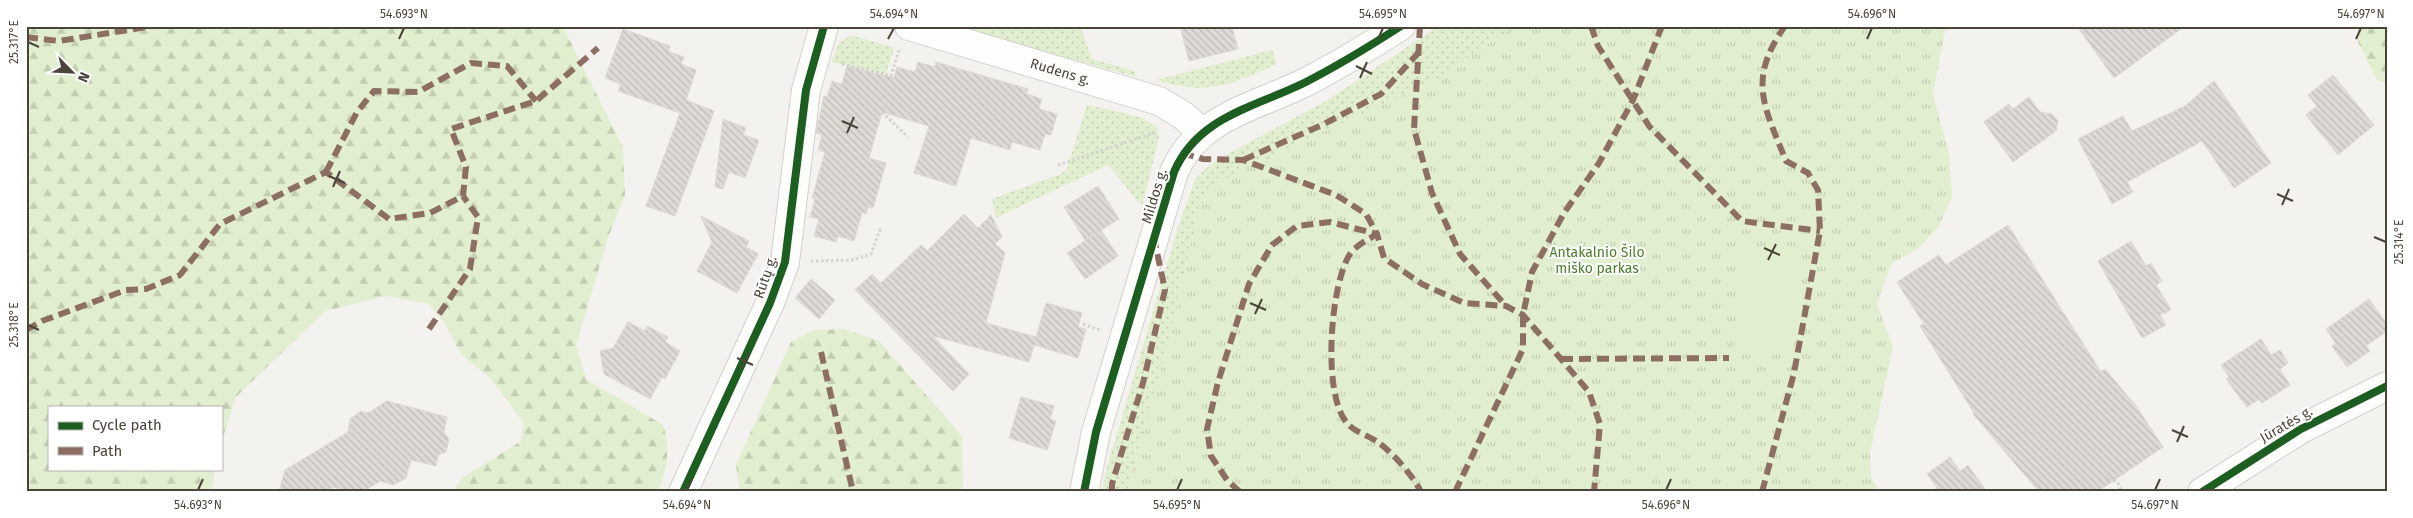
<svg xmlns="http://www.w3.org/2000/svg" width="2413" height="518" font-family="'Fira Sans',sans-serif">
	<style>
		.grass { fill: url(#grass-dots) }
		.forest { fill: url(#forest-firs) }
		.park { fill: url(#park-tufts) }
		.garden { fill: #e1eecf }
		.building { fill: url(#building-back-hatch); stroke: #dcd9d4 }
		.lines { fill: none; stroke-linecap: round; stroke-linejoin: round }
		.street-casing { stroke: #d2d0cb; stroke-width: 30 }
		.path { stroke: #d3d2cc; stroke-width: 3; stroke-dasharray: 2.5 2.5; stroke-linecap: butt }
		.street { stroke: #fdfdfc; stroke-width: 28 }
		.quiet { stroke: #8d6e63; stroke-width: 6; stroke-dasharray: 12 6; stroke-linecap: butt }
		.cycleway-casing { stroke: #fff; stroke-width: 11 }
		.cycleway { stroke: #1b5e20; stroke-width: 8 }
		.ticks { fill: none; stroke: #4b4439; stroke-width: 2 }
		.labels { text-anchor: middle; stroke-width: 4; stroke-linejoin: round; paint-order: stroke }
		.street-label { font-size: 14px; fill: #4b4439; stroke: #fff }
		.park-label { font-size: 14px; fill: #4a7f2a; stroke: #fff }
		.neatline { fill: none; stroke: #4b4439; stroke-width: 2 }
		.ticks-label { font-size: 12px; text-anchor: middle; fill: #4b4439 }
	</style>
	<defs>
		<pattern id="grass-dots" width="8" height="8" patternUnits="userSpaceOnUse" patternTransform="scale(1.25)"><rect width="8" height="8" fill="#e1eecf"/><path d="M2 2h.1M6 6h.1" fill="none" stroke="#c3cdb2" stroke-width="1.8" stroke-linecap="round"/></pattern>
		<pattern id="forest-firs" width="22" height="20" patternUnits="userSpaceOnUse" patternTransform="scale(1.25)"><rect width="22" height="20" fill="#e1eecf"/><path d="M5 1l3.5 6h-7zM16 11l3.5 6h-7z" fill="#c3cdb2"/></pattern>
		<pattern id="park-tufts" width="24" height="20" patternUnits="userSpaceOnUse" patternTransform="scale(1.25)"><rect width="24" height="20" fill="#e1eecf"/><path d="M3 7l-1-3M5 7V3M7 7l1-3M15 17l-1-3M17 17v-4M19 17l1-3" fill="none" stroke="#c3cdb2"/></pattern>
		<pattern id="building-back-hatch" width="6" height="6" patternUnits="userSpaceOnUse" patternTransform="scale(1.25)"><rect width="6" height="6" fill="#dedbd6"/><path d="M-1 5l2 2M0 0l6 6M5-1l2 2" fill="none" stroke="#c0bdb8"/></pattern>
	</defs>
	<rect width="100%" height="100%" fill="#f4f2ee"/>
	<g class="grass">
		<path d="M948,26H1080L1092,59L1134,71L1137,77Z"/>
		<path d="M1439,26H1514L1438,79L1254,164L1211,188L1199,210L1168,343L1127,492H1102L1105,474L1179,224L1195,180L1205,169L1224,156L1326,101Z"/>
		<path d="M854,36L894,48L886,74L832,62C837,47 838,38 854,36Z"/>
		<path d="M1272,50L1277,64C1232,85 1206,96 1156,80Z"/>
		<path d="M1087,105C1107,110 1135,113 1153,124C1158,128 1159,132 1159,138L1142,206L1108,165L996,218L992,199L1061,174L1067,169Z"/>
	</g>
	<g class="forest">
		<path d="M26,26H558L564,29L623,147L625,195L609,235L576,345L586,379L663,425C671,449 667,469 658,492H453L462,478L521,441L523,422L491,379L460,353L447,327L429,304L386,296L325,311L236,397L221,443V407H49V469H215L212,492H26Z"/>
		<path d="M2359,26H2387V83L2377,80L2358,42Z"/>
		<path d="M844,329L879,341L962,436L963,492H740L736,465L791,342L814,330Z"/>
	</g>
	<path class="park" d="M1514,26H1946L1933,94L1949,154L1952,196L1939,226L1919,248L1891,264L1877,304L1893,347L1870,453L1871,477L1879,492H1127L1168,343L1199,210L1211,188L1254,164L1438,79Z"/>
	<path class="garden" d="M1743,245L1801,249L1793,355L1734,350Z"/>
	<g class="building">
		<path d="M1180,26H1232L1238,49L1189,61Z"/>
		<path d="M2077,26H2185L2114,78Z"/>
		<path d="M623,29L670,46L668,51L684,57L681,64L696,70L686,100L714,111L675,216L646,206L680,113L618,91L621,84L605,78Z"/>
		<path d="M918,62L935,67L936,62L1028,89L1026,94L1042,99L1039,109L1057,114L1051,135L1045,134L1040,150L1012,142L1010,150L971,138L956,186L914,173L929,126L882,112L869,158L886,163L873,208L868,207L866,214L862,212L854,241L838,236L836,242L814,236L819,219L810,217L815,199L812,198L825,152L818,150L822,135L816,133L824,96L827,97L832,81L842,84L847,66L894,78L897,67L915,72Z"/>
		<path d="M2333,75L2374,125L2338,155L2306,115L2317,106L2308,95Z"/>
		<path d="M2214,81L2271,163L2234,188L2202,141L2127,182L2133,192L2112,204L2078,139L2123,116L2132,131L2185,106Z"/>
		<path d="M2029,97L2040,112L2052,114L2058,121L2056,131L2013,162L1984,122L2009,104L2013,109Z"/>
		<path d="M723,119L746,128L743,135L759,140L745,178L729,172L723,189L715,187Z"/>
		<path d="M1098,186L1119,219L1101,230L1118,256L1085,279L1067,253L1098,232L1085,240L1064,207Z"/>
		<path d="M964,214L978,228L991,215L1002,237L995,244L1005,253L986,323L1036,337L1046,303L1082,313L1078,327L1086,329L1078,358L1034,345L1029,362L933,336L969,374L953,391L855,290L872,274L881,283L921,245L927,251Z"/>
		<path d="M701,216L749,241L746,247L758,254L737,293L697,271L712,242Z"/>
		<path d="M2008,225L2101,372L2105,369L2136,406L2163,447L2097,492H2039L1973,414L1974,413L1920,326L1924,324L1897,282L1939,255L1946,265Z"/>
		<path d="M2131,241L2146,266L2151,263L2162,281L2156,285L2171,310L2160,315L2166,325L2142,338L2098,261Z"/>
		<path d="M811,279L835,300L819,319L795,298Z"/>
		<path d="M2369,299L2387,324V331L2366,346L2370,351L2347,367L2332,346L2336,344L2326,329Z"/>
		<path d="M628,322L645,331L647,326L668,337L665,342L680,351L665,379L662,377L650,399L604,374L600,351L613,348Z"/>
		<path d="M2261,339L2271,355L2280,350L2288,363L2280,369L2290,385L2262,403L2259,399L2247,407L2226,379L2229,377L2221,365Z"/>
		<path d="M1021,397L1054,406L1050,419L1056,421L1047,450L1009,438Z"/>
		<path d="M387,401L447,417L444,432L449,439L446,452L438,455L436,466L411,460L406,478L393,485L380,481L363,492H348L334,487L326,492H279L285,470L348,432L350,419L361,411L368,413Z"/>
		<path d="M1950,457L1960,471L1968,465L1987,492H1931L1937,488L1927,474Z"/>
	</g>
	<g class="lines">
		<defs>
			<g id="street">
				<path id="s1" d="M909,26L1159,101L1184,116L1202,133"/>
				<path d="M683,492L770,303L785,262L806,90L824,26"/>
				<path d="M1084,492L1096,432L1174,172C1198,116 1256,107 1306,82C1339,65 1370,46 1401,26"/>
				<path d="M2202,492L2301,429L2387,386"/>
			</g>
		</defs>
		<use href="#street" class="street-casing"/>
		<g class="path">
			<path d="M842,64L891,76L899,50"/>
			<path d="M884,102L883,113L908,137"/>
			<path d="M1058,165L1157,132"/>
			<path d="M811,261L852,260L871,254L881,227"/>
			<path d="M1083,324L1100,330"/>
			<path d="M2105,475L2118,483L2122,492"/>
		</g>
		<use href="#street" class="street"/>
		<g class="quiet">
			<path d="M1420,26L1414,129L1432,193L1460,254L1506,306"/>
			<path d="M1591,26L1598,46L1649,126L1742,221L1820,231"/>
			<path d="M26,37L59,41L153,26"/>
			<path d="M1182,153L1203,159L1243,160L1336,195L1366,214L1377,234C1369,239 1355,246 1350,254C1330,285 1322,395 1347,423C1354,432 1370,436 1379,443C1393,453 1414,477 1421,492"/>
			<path d="M1243,160L1324,124L1381,94L1419,52"/>
			<path d="M326,172L357,112L374,91L418,92L471,63L507,66L536,101"/>
			<path d="M429,329L470,269L478,217L463,196"/>
			<path d="M26,330L42,321L126,290L146,289L180,275L220,224L326,172L389,219L430,213L463,196L466,167L451,129L536,101L598,48"/>
			<path d="M821,352L853,492"/>
			<path d="M1561,359L1729,358"/>
			<path d="M1112,492V484L1143,383L1165,290L1155,243"/>
			<path d="M1240,492L1227,480L1211,456L1207,429L1218,382L1249,284L1272,245L1297,226L1330,222L1377,234L1384,258L1422,284L1464,303L1506,306L1523,315L1561,359L1589,392L1600,424L1594,492"/>
			<path d="M1455,492L1523,349V315L1532,272L1564,213L1599,163L1633,100L1662,26"/>
			<path d="M1762,492L1794,373L1820,231L1818,190L1808,173L1786,161C1764,106 1747,80 1785,26"/>
		</g>
		<defs>
			<g id="cycleway">
				<path d="M683,492L770,303L785,262L806,90L824,26"/>
				<path d="M1084,492L1096,432L1174,172C1198,116 1256,107 1306,82C1339,65 1370,46 1401,26"/>
				<path d="M2202,492L2301,429L2387,386"/>
			</g>
		</defs>
		<use href="#cycleway" class="cycleway-casing"/>
		<use href="#cycleway" class="cycleway"/>
	</g>
	<path class="ticks" d="M399,39L404,28M888,39L894,28M1378,39L1383,28M1867,39L1872,28M2356,39L2361,28M28,42L39,47M1356,66L1372,74M1360,78L1367,62M842,121L858,128M847,133L854,117M329,176L345,183M333,187L340,171M2277,194L2293,201M2282,205L2289,189M2374,237L2386,242M1764,248L1780,255M1768,260L1776,244M1250,303L1266,310M1255,314L1262,299M28,325L39,330M737,358L753,365M741,369L749,353M2172,430L2188,437M2177,442L2184,426M198,490L203,479M687,490L692,479M1177,490L1182,479M1666,490L1671,479M2155,490L2160,479"/>
	<g class="labels">
		<g class="street-label">
			<text dy="5" stroke="none"><textPath href="#s1" startOffset="158">Rudens g.</textPath></text>
			<text transform="translate(1154 196) rotate(-73)" y="5">Mildos g.</text>
			<text transform="translate(765 277) rotate(-71)" y="5">Rūtų g.</text>
			<text transform="translate(2286 424) rotate(-30)" y="5">Jūratės g.</text>
		</g>
		<g class="park-label">
			<text x="1597" y="257">Antakalnio Šilo<tspan x="1597" dy="16">miško parkas</tspan></text>
		</g>
	</g>
	<rect width="2413" height="518" fill="none" stroke="#ffffff" stroke-width="55"/>
	<rect x="48" y="406" width="175" height="65" fill="#ffffff" stroke="#b7b4b0"/>
	<rect x="58" y="422" width="25" height="8" fill="#1b5e20" stroke="#b7b4b0"/>
	<text x="92" y="430" font-size="15" fill="#4b4439">Cycle path</text>
	<rect x="58" y="447" width="25" height="8" fill="#8d6e63" stroke="#b7b4b0"/>
	<text x="92" y="456" font-size="15" fill="#4b4439">Path</text>
	<g transform="translate(72 72) rotate(114)" stroke="#ffffff" stroke-width="4" paint-order="stroke">
	<path d="M0-4L9 19L0 12L-9 19Z" fill="#4b4439"/>
	<text y="-8" font-size="14" font-weight="bold" text-anchor="middle" fill="#4b4439">N</text>
	</g>
	<rect x="28" y="28" width="2358" height="462" class="neatline"/>
	<g class="ticks-label">
		<text x="404" y="18">54.693°N</text>
		<text x="894" y="18">54.694°N</text>
		<text x="1383" y="18">54.695°N</text>
		<text x="1872" y="18">54.696°N</text>
		<text x="2361" y="18">54.697°N</text>
		<text transform="translate(14 42) rotate(-90)" y="4">25.317°E</text>
		<text transform="translate(2399 242) rotate(-90)" y="4">25.314°E</text>
		<text transform="translate(14 325) rotate(-90)" y="4">25.318°E</text>
		<text x="198" y="509">54.693°N</text>
		<text x="687" y="509">54.694°N</text>
		<text x="1177" y="509">54.695°N</text>
		<text x="1666" y="509">54.696°N</text>
		<text x="2155" y="509">54.697°N</text>
	</g>
</svg>
